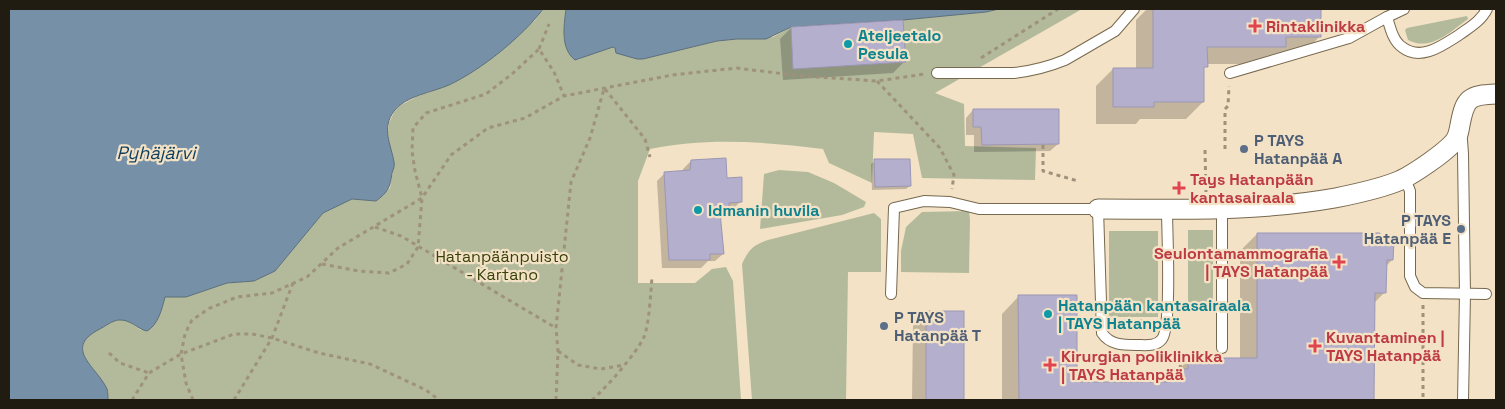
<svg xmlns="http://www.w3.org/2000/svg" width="1505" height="409" font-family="'Space Grotesk',sans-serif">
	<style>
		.green { fill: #b3ba9b }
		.water { fill: #7691a7; stroke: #5c6e7a }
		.shadow { fill: #0003 }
		.building { fill: #b3afcd; stroke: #9b97b4 }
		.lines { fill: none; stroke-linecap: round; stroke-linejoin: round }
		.lane-casing { stroke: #77694f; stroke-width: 12 }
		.street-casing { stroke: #77694f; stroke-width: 21 }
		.path { stroke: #9e927c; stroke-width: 3; stroke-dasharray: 4 4; stroke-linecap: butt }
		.lane { stroke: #fff; stroke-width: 10 }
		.street { stroke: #fff; stroke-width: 19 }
		.health-dot { fill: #e0444e; stroke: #f3e2c5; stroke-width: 2 }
		.culture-dot { fill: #0f9aa8; stroke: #f3e2c5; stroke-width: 2 }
		.service-dot { fill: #5c6f8a; stroke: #f3e2c5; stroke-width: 2 }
		.labels { text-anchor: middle; stroke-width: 4.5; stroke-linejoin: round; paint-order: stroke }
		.health-label { font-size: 16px; font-weight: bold; fill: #be3a42; stroke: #f3e2c5; text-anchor: start }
		.culture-label { font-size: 16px; font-weight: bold; fill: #0d838f; stroke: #f3e2c5; text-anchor: start }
		.service-label { font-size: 16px; font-weight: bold; fill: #4e5e75; stroke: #f3e2c5; text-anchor: start }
		.park-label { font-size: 16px; fill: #39410a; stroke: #f3e2c5 }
		.water-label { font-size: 18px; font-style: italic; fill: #0d3e5e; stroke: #f3e2c5 }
	</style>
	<rect width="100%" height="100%" fill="#f3e2c5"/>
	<g class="green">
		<path d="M543,9H566C563,37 561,36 577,60L598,51L613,47L615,48L616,52L637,59H643L717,41L737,39L773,37L791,27L903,20L986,12L999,9H1082L935,93L964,104L965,146L1036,148L1035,180L922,178L913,134L874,132L872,183L829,163L823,149C766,142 707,137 650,149L638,181V283H695L712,269L726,267L733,281L741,400H108L107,390L83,355L82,348L84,341L90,334L117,319L127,321L141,330L163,304L164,297H186L227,283L254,281L275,271L323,213L352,199L376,201L390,188L394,164L387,138L389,123L394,112L399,106L418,96L449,85L509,42L535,20Z"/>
		<path d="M1467,16L1468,19C1451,31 1431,52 1408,40L1405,30L1407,28Z"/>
		<path d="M779,170L808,172L834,183L866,202L864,207L842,215L760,229L764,174Z"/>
		<path d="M969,211L970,220L969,273L901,272V251L906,227L922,212Z"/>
		<path d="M874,213L881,219V272H848L846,400H752L742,264C749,249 753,245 768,240Z"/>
		<path d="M1188,230H1213V300L1207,302L1201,307L1188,304Z"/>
		<rect x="1109" y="231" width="49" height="86"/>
	</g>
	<g class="water">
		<path d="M9,9H543C522,37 481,70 449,85C433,92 405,96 394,111C381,129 391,144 394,162C395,166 393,170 392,173C390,188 388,192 376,201L352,199L323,213L275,271L254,281L227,283L186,297H165C162,309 158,325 147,331C137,329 130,319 119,320C113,320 104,327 98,330C63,349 97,367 107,389C108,392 108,397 108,400H9Z"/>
		<path d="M566,9H999L986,12L903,20L791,27L766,39H737L717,41L643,59H637L616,53L615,48L613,47L575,60C560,48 564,26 566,9Z"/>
	</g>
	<g class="shadow">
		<path d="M1147,9H1320V36L1303,54L1267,64H1206L1203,70V102L1186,119H1140L1136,124H1096V86L1113,69H1136V20Z"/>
		<path d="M791,28L905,61L893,73L783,80L780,39Z"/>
		<path d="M973,110L1058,144L1050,151L974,152V135H966V118Z"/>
		<path d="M691,161L726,179L741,201L733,209L728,210V212L720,220L723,254L715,261H708L701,268H662L657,181L665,173L683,171V169Z"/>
		<path d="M875,161L910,186L906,189L872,190L871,164Z"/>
		<path d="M1257,234L1378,244L1392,260L1385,267V292L1373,304V400H1002V314L1019,296L1075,384L1157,383L1170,370H1178L1189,359H1240V251Z"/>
		<path d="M926,312H963V400H912L913,326Z"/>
	</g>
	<g class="building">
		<path d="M1153,9H1321V37H1286V47H1207L1208,67H1204V102H1154V107H1113V68H1153Z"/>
		<path d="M903,20L906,62L793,69L791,27Z"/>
		<path d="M973,109H1059V144L982,145L981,127H973Z"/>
		<path d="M726,158L727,178L742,177V202L729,203V212H720L724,254H710V260H669L664,172L690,170L691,160Z"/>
		<path d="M874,159H910L911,186L875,187Z"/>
		<path d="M1257,233H1380V242H1394L1393,260H1387L1386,293H1375L1374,400H1019L1018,295H1077V382H1170V369H1188V358H1257Z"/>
		<rect x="926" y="311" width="38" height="89"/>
	</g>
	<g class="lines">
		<defs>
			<g id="lane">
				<path d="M1387,17C1390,27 1393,41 1402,47C1421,62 1443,45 1459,35C1470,27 1481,21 1487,9"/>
				<path d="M937,73H1014C1031,71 1048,67 1065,60L1115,31L1134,9"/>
				<path d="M1230,73L1349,38L1387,17L1404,9"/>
				<path d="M1458,134L1462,140L1463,154L1465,294L1463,400"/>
				<path d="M1400,180L1408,186L1410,191V276L1415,287L1423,293L1486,294"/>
				<path d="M891,294L894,208L924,201L950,202L979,209H1098L1102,333C1110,345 1123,345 1136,345C1145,345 1156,347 1162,339C1172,326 1167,232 1167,210"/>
				<path d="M1222,348V209"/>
			</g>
			<path id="street" d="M1098,209C1177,209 1256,212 1335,198C1355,194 1383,188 1401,180C1415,173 1443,154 1453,143C1458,138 1459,131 1460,125C1465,98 1469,95 1496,94"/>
		</defs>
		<use href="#lane" class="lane-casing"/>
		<use href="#street" class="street-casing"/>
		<g class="path">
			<path d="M539,49L549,24"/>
			<path d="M981,58L1058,9"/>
			<path d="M877,81L940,148L954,175L952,189"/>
			<path d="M605,89L645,139L650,157"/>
			<path d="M1043,145V171L1078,181"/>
			<path d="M1225,149V109L1228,106L1229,86"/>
			<path d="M1205,150L1206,192"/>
			<path d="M375,227L401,236L556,328"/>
			<path d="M322,264L359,271L389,273L407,264L418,247L422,198L415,171L412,151L413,128L426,113L486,94L512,74L539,49L554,72L564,96"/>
			<path d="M1423,305V400"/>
			<path d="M1114,321H1153"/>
			<path d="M558,351L578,365L601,369L624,365"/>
			<path d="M109,353L120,363L149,373"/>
			<path d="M1180,369L1181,361"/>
			<path d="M132,400L149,373L181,354L234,334H252L272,338L319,353L370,364L426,390L439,400"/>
			<path d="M193,400L186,383L181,354L185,334L192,320L210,308L237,297L272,293L307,277L338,248L422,198L451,155L488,128L525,118L564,96L672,75L737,68L801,76L877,81L925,74"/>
			<path d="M234,400L272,338L293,283"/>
			<path d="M556,400L558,351L556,328L571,182L590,138L604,89"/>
			<path d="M592,400C606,388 636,354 644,337C649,325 651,291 652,276"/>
		</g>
		<use href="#lane" class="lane"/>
		<use href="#street" class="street"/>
	</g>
	<g class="health-dot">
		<path d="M1252.5 18.5h5v5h5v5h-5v5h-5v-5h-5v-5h5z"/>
		<path d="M1176.5 180.5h5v5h5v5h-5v5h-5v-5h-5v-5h5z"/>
		<path d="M1336.5 254.5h5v5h5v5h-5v5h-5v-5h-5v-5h5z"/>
		<path d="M1312.5 338.5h5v5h5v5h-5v5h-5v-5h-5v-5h5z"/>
		<path d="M1047.5 357.5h5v5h5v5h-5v5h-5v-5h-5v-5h5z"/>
	</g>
	<g class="culture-dot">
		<circle cx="848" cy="44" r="5"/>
		<circle cx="698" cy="210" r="5"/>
		<circle cx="1048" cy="314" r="5"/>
	</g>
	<g class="service-dot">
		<circle cx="1244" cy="149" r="5"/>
		<circle cx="1461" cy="229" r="5"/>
		<circle cx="884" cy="326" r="5"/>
	</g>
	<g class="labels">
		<g class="health-label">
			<text x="1266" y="32">Rintaklinikka</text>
			<text x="1190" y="185">Tays Hatanpään<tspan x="1190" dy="18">kantasairaala</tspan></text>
			<text x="1328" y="259" text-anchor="end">Seulontamammografia<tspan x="1328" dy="18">| TAYS Hatanpää</tspan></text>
			<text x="1326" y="343">Kuvantaminen |<tspan x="1326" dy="18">TAYS Hatanpää</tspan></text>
			<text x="1061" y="362">Kirurgian poliklinikka<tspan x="1061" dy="18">| TAYS Hatanpää</tspan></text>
		</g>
		<g class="culture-label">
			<text x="858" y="41">Ateljeetalo<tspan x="858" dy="18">Pesula</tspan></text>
			<text x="708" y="216">Idmanin huvila</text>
			<text x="1058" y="311">Hatanpään kantasairaala<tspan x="1058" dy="18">| TAYS Hatanpää</tspan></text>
		</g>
		<g class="service-label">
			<text x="1254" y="146">P TAYS<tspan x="1254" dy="18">Hatanpää A</tspan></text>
			<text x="1451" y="226" text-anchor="end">P TAYS<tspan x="1451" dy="18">Hatanpää E</tspan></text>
			<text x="894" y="323">P TAYS<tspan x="894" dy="18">Hatanpää T</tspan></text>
		</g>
		<g class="park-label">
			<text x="502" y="262">Hatanpäänpuisto<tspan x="502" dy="18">- Kartano</tspan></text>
		</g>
		<g class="water-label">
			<text x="156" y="159">Pyhäjärvi</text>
		</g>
	</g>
	<rect width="1505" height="409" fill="none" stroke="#211c11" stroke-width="20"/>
</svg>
